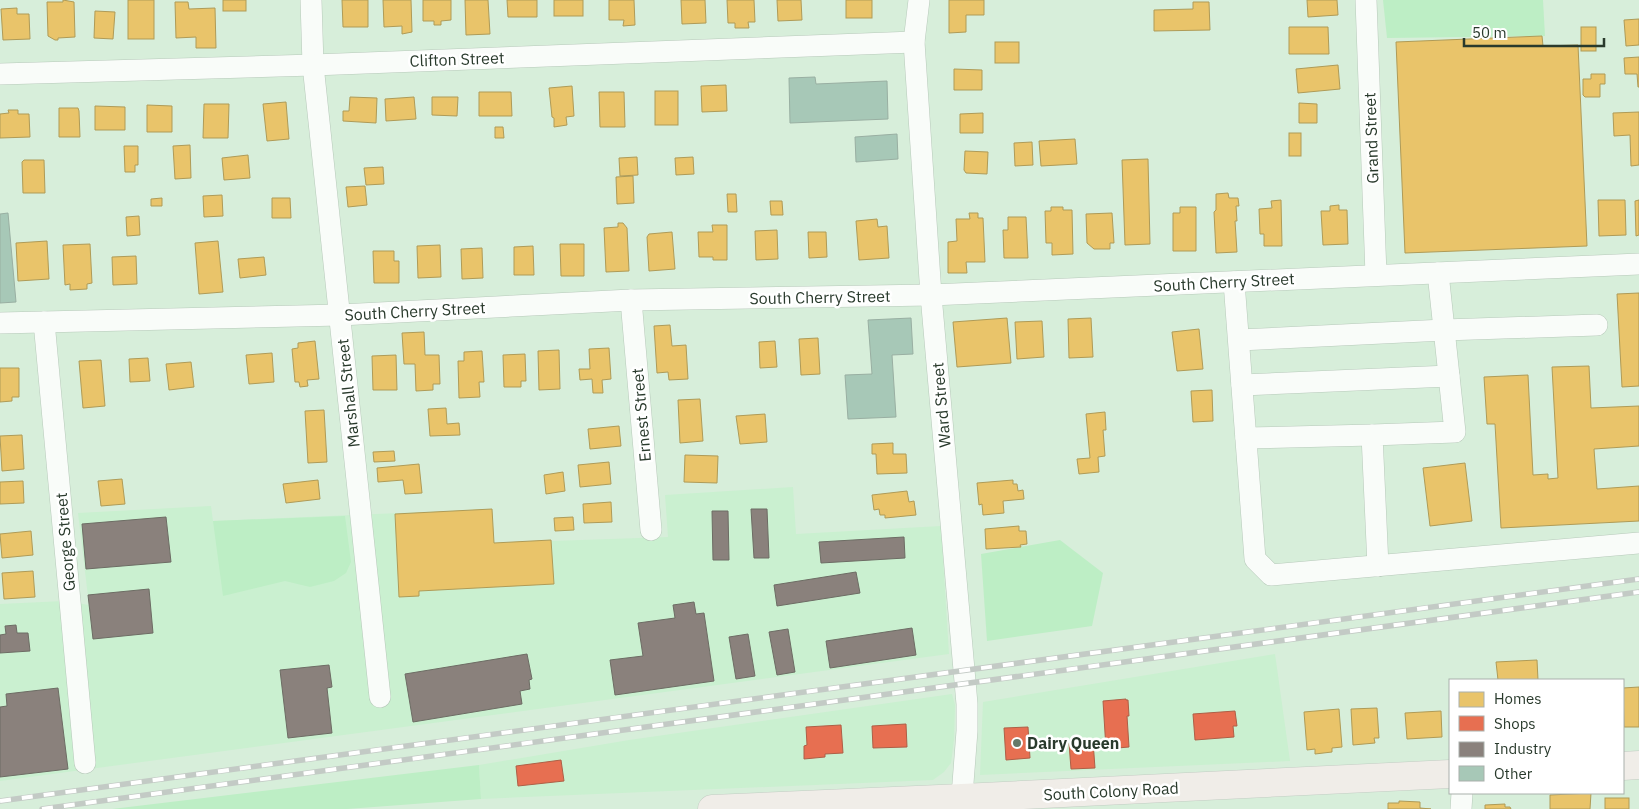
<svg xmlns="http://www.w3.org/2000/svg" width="1639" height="809" font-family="'IBM Plex Sans',sans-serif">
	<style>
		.built { fill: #caf0d0 }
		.green { fill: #bdeec5 }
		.homes { fill: #e9c46a; stroke: #af9b57 }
		.shops { fill: #e76f51; stroke: #ae5f46 }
		.industry { fill: #8a817c; stroke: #6d6c64 }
		.building { fill: #a7c8b7; stroke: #99afa2 }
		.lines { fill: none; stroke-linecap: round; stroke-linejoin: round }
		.minor-casing { stroke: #b7c9ba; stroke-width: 22 }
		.major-casing { stroke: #c2cdc3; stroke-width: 29 }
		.minor { stroke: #f9fcf9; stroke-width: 21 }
		.major { stroke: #f0ede8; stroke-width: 28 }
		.rail-casing { stroke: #c3cac5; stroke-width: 5.5 }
		.rail { stroke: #fff; stroke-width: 4; stroke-dasharray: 11; stroke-linecap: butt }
		.poi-dot { fill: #667969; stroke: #fff; stroke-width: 2 }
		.labels { text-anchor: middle; stroke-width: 5; stroke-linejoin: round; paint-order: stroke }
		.street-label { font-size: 16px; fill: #293a2c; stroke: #fff }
		.poi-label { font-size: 16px; font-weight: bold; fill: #293a2c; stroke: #fff; text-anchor: start }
	</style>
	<rect width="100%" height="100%" fill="#d7eeda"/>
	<g class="built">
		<path d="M793,487L796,534L941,526L949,654L0,781V604L64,601L89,605L78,513L211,506L213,521L492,509L494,543L668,537L665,495Z"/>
		<path d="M1275,654L1290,761L980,775L983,702Z"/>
		<path d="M952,694L955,705L954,739L951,763L944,772L933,780L481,799L479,765L629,740Z"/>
	</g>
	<g class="green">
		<path d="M1383,0H1543L1545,36L1387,38Z"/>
		<path d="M345,516L351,562L346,573L334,581L310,587L285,581L223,596L213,521Z"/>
		<path d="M1060,540L1103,573L1092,626L987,641L981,554Z"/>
		<path d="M479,765L481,799L347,809H112Z"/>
	</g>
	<g class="homes">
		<path d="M63,0L74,2L75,37L58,38V40H55L48,36L47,2H63Z"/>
		<rect x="128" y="0" width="26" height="39"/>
		<rect x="223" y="0" width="23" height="11"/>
		<path d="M342,0H368V27H343Z"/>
		<path d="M383,0H411L412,32L402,34V26L384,27Z"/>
		<path d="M423,0H451V20L441,21V25H434V21H423Z"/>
		<path d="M465,0H488L490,34L466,35Z"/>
		<path d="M507,0H537V17H508Z"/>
		<rect x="554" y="0" width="29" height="16"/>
		<path d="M609,0H634L635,25L623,26L624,20H609Z"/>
		<path d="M681,0H705L706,23L682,24Z"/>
		<path d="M727,0H754L755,22H748L749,28H735V23H728Z"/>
		<path d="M777,0H801L802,20L778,21Z"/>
		<rect x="846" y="0" width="26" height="18"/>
		<path d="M949,0H984V15H966V32L949,33Z"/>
		<path d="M1307,0H1337L1338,15L1308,17Z"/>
		<path d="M175,2H188L189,9L215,8L216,48H196V37L176,38Z"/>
		<path d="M1193,2H1209L1210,30L1154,31V10L1193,9Z"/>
		<path d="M17,8V14H29L30,39L3,40L1,9Z"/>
		<path d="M95,11L115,12L113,39L94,38Z"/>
		<path d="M1639,19V45L1626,46L1624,20Z"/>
		<path d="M1289,27H1328L1329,54H1289Z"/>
		<rect x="1581" y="27" width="15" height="24"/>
		<path d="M1542,36L1543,46L1578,45L1587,246L1405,253L1396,42Z"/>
		<rect x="995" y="42" width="24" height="21"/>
		<path d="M1639,57V87H1638L1637,74H1625L1624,58Z"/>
		<path d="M1338,65L1340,89L1298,93L1296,69Z"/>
		<path d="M954,69L982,70V90H954Z"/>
		<path d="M1591,74H1605V84H1600V97H1585L1583,95V79H1591Z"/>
		<path d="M726,85L727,111L702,112L701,86Z"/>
		<path d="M572,86L574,116L566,117L567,125L554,127V118L552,117L549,88Z"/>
		<rect x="655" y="91" width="23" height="34"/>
		<path d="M479,92H511L512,116H479Z"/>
		<path d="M599,92H624L625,127H600Z"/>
		<path d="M350,97L377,98L376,123L343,121V111H349Z"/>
		<path d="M414,97L416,119L386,121L385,99Z"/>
		<path d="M432,97H458L457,116L432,115Z"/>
		<path d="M286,102L289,139L267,141L263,104Z"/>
		<path d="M1299,103L1317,104V123H1299Z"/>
		<path d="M204,104H229L228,138H203Z"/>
		<path d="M147,105L172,106V132H147Z"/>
		<path d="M95,106L125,107V130H95Z"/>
		<path d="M59,108H78L79,111L80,137H59Z"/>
		<path d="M8,110H18V114H29L30,137L0,138V114L9,113Z"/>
		<path d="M1639,112V165L1631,166L1630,135L1614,136L1613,113Z"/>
		<path d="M983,113V133H960V114Z"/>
		<path d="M495,127H503L504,138H495Z"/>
		<rect x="1289" y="133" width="12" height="23"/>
		<path d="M1075,139L1077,164L1041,166L1039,141Z"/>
		<path d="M1032,142L1033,165L1015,166L1014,143Z"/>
		<path d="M190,145L191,178L175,179L173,146Z"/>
		<path d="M124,146H138V165H135V172H125Z"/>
		<path d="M965,151L988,152L987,174L966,173L964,170Z"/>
		<path d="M248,155L250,178L224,180L222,158Z"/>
		<path d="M637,157L638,175L620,176L619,158Z"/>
		<path d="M693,157L694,174L676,175L675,158Z"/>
		<path d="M1148,159L1150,244L1125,245L1122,160Z"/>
		<path d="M24,160H44L45,193H23L22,162Z"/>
		<path d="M383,167L384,184L366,185L364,168Z"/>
		<path d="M633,176L634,203L617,204L616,177Z"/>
		<path d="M365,186L367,205L348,207L346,187Z"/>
		<path d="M1228,193L1229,198H1238L1239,206H1236L1237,221H1235L1237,252L1216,253L1214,212L1216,210V194Z"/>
		<path d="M727,194H736L737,212H728Z"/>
		<path d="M222,195L223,216L204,217L203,196Z"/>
		<path d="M162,198V206H151V199Z"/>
		<path d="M272,198H290L291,218H272Z"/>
		<path d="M1281,200L1282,246H1264V234H1260L1259,209L1272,208L1271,201Z"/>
		<path d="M1598,200H1625L1626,235L1599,236Z"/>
		<path d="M1639,200V235L1636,236L1635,201Z"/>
		<path d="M770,201H782L783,215H771Z"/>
		<path d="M1339,205V210H1347L1348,244L1323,245L1321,211H1330V206Z"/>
		<path d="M1051,207H1063V210H1072L1073,254L1052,255V243H1046L1045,211H1051Z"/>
		<path d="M1180,207H1196V251H1173V213H1180Z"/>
		<path d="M969,213H978V218H983L985,262H966L967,273H948V242L957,241L956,219H970Z"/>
		<path d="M1112,213L1114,243H1110V249H1094L1087,243L1086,214Z"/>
		<path d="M139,216L140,235L127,236L126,217Z"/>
		<path d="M1008,217H1026L1028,258H1004L1003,230H1008Z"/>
		<path d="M877,219L878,227L887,226L889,258L859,260L856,221Z"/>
		<path d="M618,223H623L627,228L629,271L606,272L604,228L618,227Z"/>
		<path d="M712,225H727V260H713V257H699L698,232H713Z"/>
		<path d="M777,230L778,259L756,260L755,231Z"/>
		<path d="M672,232L675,269L649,271L647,237L649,234Z"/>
		<path d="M808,232H826L827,257L809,258Z"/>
		<path d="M47,241L49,279L18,281L16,243Z"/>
		<path d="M218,241L223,292L199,294L195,243Z"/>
		<path d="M90,244L92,283L87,284V289L70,290V284L65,285L63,245Z"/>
		<path d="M560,244H584V276H561Z"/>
		<path d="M440,245L441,277L418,278L417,246Z"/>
		<path d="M533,246L534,275H514V247Z"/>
		<path d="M482,248L483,278L462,279L461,249Z"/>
		<path d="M373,251H394V261H399V283H374Z"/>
		<path d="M136,256L137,284L113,285L112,257Z"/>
		<path d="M264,257L266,275L240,278L238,259Z"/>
		<path d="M1639,293V386L1622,387L1617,294Z"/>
		<path d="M1007,318L1011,363L957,367L953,322Z"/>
		<path d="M1091,318L1093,357L1069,358L1068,319Z"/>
		<path d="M1042,321L1044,357L1017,359L1015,322Z"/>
		<path d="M670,325L672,346L686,345L688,379L669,380L668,372L657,373L654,326Z"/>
		<path d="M1199,329L1203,369L1177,371L1172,332Z"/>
		<path d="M424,332L425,355H439L440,384H433V390L416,391L415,364H404L402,333Z"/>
		<path d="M818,338L820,374L801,375L799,339Z"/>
		<path d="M315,341L319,379L307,380L308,386L300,387L299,382H295L292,349L298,348V343Z"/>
		<path d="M775,341L777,367L760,368L759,342Z"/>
		<path d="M609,348L611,379L602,380L603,393H593L592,379L580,380L579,369H590L589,349Z"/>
		<path d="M559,350L560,389L539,390L538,351Z"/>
		<path d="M482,351L484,382H479L480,397L459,398L458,361H464V352Z"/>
		<path d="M272,353L274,382L249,384L246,355Z"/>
		<path d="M525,354L526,381H521V387H504L503,355Z"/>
		<path d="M396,355L397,390H373L372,356Z"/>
		<path d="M148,358L150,381L130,382L129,359Z"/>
		<path d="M101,360L105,406L83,408L79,361Z"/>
		<path d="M191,362L194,387L169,390L166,364Z"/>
		<path d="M1589,366L1591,408L1639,406V446L1594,449L1597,489L1639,486V521L1501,528L1495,424H1487L1484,377L1528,375L1533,475L1548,474V479L1558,478L1552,367Z"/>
		<path d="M0,368H19V397H12V401L0,402Z"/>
		<path d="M1212,390L1213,421L1193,422L1191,391Z"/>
		<path d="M700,399L703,441L680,443L678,400Z"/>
		<path d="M446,408L447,424L459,423L460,435L430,436L428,409Z"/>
		<path d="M324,410L327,462L308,463L305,411Z"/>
		<path d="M1105,412L1106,430H1103L1105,456L1098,457L1099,472L1079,474L1077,459L1090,458L1086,414Z"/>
		<path d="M765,414L767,442L740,444L736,416Z"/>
		<path d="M619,426L621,446L590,449L588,429Z"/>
		<path d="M22,435L24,469L2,471L0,436Z"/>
		<path d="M893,443V454H906L907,473L877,474L876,454H872V444Z"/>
		<path d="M394,451L395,461L374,462L373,452Z"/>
		<path d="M685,455L718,456L717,483L684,482Z"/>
		<path d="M609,462L611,484L580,487L578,465Z"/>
		<path d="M1465,463L1472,521L1430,526L1423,468Z"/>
		<path d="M419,464L422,493L405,494L403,480L378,482L377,468Z"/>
		<path d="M563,472L565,491L546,494L544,475Z"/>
		<path d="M122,479L125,504L101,506L98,481Z"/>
		<path d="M318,480L320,499L286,503L283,484Z"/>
		<path d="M1013,480V484H1017L1018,491L1023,490L1024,499L1003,501L1004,513L983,515L982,504L979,505L977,483Z"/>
		<path d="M23,481L24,503L0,504V482Z"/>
		<path d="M907,491L909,502L914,501L916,515L885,518V515H880L879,509L874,510L872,495Z"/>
		<path d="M611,502L612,522L584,523L583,504Z"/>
		<path d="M492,509L494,543L551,540L554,584L419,591V596L399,597L395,514Z"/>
		<path d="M573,517L574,530L555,531L554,518Z"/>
		<path d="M1019,526V531H1026L1027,544L1020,545L1021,547L986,549L985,529Z"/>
		<path d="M31,531L33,555L2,558L0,534Z"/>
		<path d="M33,571L35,597L4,599L2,573Z"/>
		<path d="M1537,660L1538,680H1498L1496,662Z"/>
		<path d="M1639,687V727H1624L1623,688Z"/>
		<path d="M1377,708L1379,738H1374L1375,743L1353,745L1351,709Z"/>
		<path d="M1339,709L1342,747L1332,748V752L1315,754V749L1307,750L1304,712Z"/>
		<path d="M1441,711L1442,737L1407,739L1405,713Z"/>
		<path d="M1591,793L1590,809H1550V795Z"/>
		<rect x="1605" y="798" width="24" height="11"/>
		<path d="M1399,801L1420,802V808L1431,809H1388V803H1399Z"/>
		<path d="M1505,804V807H1510L1511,809H1485V805Z"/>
	</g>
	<g class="shops">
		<path d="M1126,699V700H1128L1129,716H1127L1129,747L1106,749L1103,701Z"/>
		<path d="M1235,711L1237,726H1233L1234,737L1195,740L1193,714Z"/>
		<path d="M906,724L907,747L873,748L872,726Z"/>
		<path d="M841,725L843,753L825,754V757L804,759V746L807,745L806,727Z"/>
		<path d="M1028,727L1030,758L1006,760L1004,728Z"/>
		<path d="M1093,741L1095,768L1071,769L1069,743Z"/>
		<path d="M561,760L564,781L518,786L516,766Z"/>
	</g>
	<g class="industry">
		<path d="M751,509H767L769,558H754Z"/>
		<path d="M712,511H728L729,560H713Z"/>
		<path d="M166,517L171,562L86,569L82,524Z"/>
		<path d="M904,537L905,558L821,563L819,542Z"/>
		<path d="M856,572L860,593L777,606L774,585Z"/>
		<path d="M149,589L153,633L93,639L88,595Z"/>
		<path d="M694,602L696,614L704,613L714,681L615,695L610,660L643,656L638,623L675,618L673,605Z"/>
		<path d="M16,625L17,633H28L30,651L0,653V635L6,634L5,626Z"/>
		<path d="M912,628L916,655L830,668L826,641Z"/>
		<path d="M788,629L795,672L777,675L769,632Z"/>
		<path d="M748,634L755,676L736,679L729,637Z"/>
		<path d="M527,654L532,679L529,680L530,689L520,691L522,704L413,722L405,674Z"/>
		<path d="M329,665L332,687L327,688L332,733L288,738L280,670Z"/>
		<path d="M58,688L68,769L0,777V707L7,706L6,694Z"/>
	</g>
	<g class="building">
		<path d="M815,77L816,84L887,81L888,119L790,123L789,78Z"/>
		<path d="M897,134L898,159L856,162L855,137Z"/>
		<path d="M8,213L16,302L0,303V214Z"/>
		<path d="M911,318L913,354L892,355L896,417L848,419L845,375L872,374L868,320Z"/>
	</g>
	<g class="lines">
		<defs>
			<g id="minor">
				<path d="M311,0L313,65L380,697"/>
				<path d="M919,0L914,42L931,295L967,704V731L961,809"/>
				<path d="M1366,0L1376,275"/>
				<path d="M0,74L313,65L914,42"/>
				<path d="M1234,282L1255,559L1271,575L1639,543"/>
				<path d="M631,300L651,530"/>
				<path d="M44,322L85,763"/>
				<path d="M0,323L340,315L631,300L931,295L1639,264"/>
				<path d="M1239,340L1444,330L1597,325"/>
				<path d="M1242,385L1449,376"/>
				<path d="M1246,438L1372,435"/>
				<path d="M1378,566L1372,435L1455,432L1438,273"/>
				<path d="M1461,809L1462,793"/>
			</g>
			<g id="major">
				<path d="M1623,766L1639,765"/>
				<path d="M712,809L962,798L1450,774"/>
			</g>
		</defs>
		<use href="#minor" class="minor-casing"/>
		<use href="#major" class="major-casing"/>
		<use href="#minor" class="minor"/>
		<use href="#major" class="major"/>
		<defs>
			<g id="rail">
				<path d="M0,801L1639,579"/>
				<path d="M42,809L1639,592"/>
			</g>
		</defs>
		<use href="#rail" class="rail-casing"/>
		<use href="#rail" class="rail"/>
	</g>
	<circle class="poi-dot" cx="1017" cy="743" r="5"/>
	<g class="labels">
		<g class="street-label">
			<text transform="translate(457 59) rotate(-2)" y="6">Clifton Street</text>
			<text transform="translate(1371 138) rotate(-92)" y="6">Grand Street</text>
			<text transform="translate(1224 282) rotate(-3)" y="6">South Cherry Street</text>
			<text transform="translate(820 297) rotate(-1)" y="6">South Cherry Street</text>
			<text transform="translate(415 311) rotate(-3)" y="6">South Cherry Street</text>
			<text transform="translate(348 393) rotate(-96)" y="6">Marshall Street</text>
			<text transform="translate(941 405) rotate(-95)" y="6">Ward Street</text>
			<text transform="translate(641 415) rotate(-95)" y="6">Ernest Street</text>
			<text transform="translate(65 542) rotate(-95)" y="6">George Street</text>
			<text transform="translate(1111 791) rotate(-3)" y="6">South Colony Road</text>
		</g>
		<g class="poi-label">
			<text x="1027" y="749">Dairy Queen</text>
		</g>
	</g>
	<rect x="1449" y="679" width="175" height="115" fill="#ffffff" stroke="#a9b0ab"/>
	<rect x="1459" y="692" width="25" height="15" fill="#e9c46a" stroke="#a9b0ab"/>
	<text x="1494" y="704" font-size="15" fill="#293a2c">Homes</text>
	<rect x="1459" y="716" width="25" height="15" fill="#e76f51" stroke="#a9b0ab"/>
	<text x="1494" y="729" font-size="15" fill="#293a2c">Shops</text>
	<rect x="1459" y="742" width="25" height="15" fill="#8a817c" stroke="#a9b0ab"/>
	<text x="1494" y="754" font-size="15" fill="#293a2c">Industry</text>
	<rect x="1459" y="766" width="25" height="15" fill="#a7c8b7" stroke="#a9b0ab"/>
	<text x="1494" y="779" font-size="15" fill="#293a2c">Other</text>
	<path d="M1464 38v8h140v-8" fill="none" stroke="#293a2c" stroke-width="2.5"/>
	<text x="1472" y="38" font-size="15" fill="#293a2c" stroke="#ffffff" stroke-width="4" paint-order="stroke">50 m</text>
</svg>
